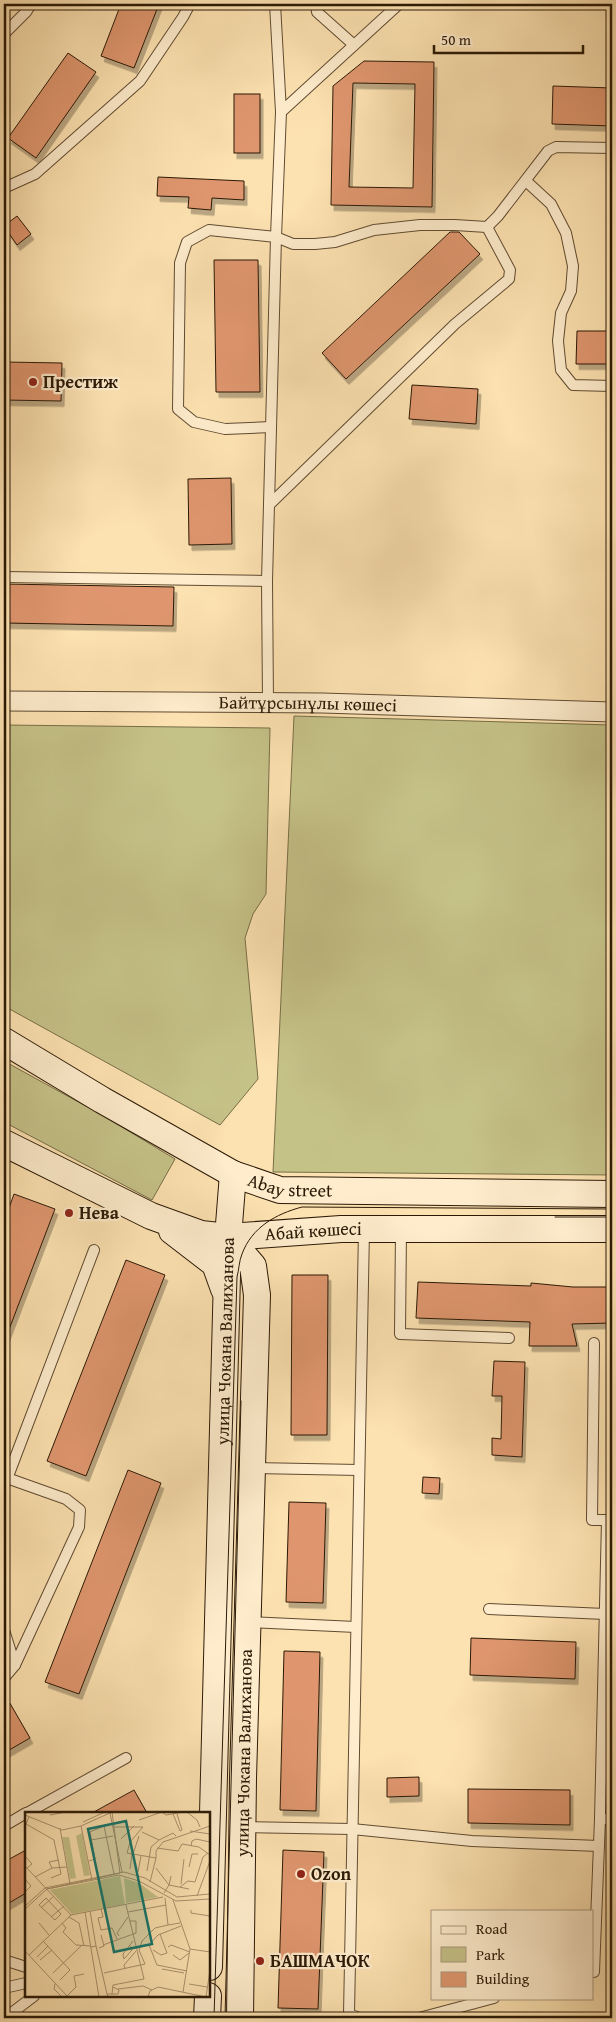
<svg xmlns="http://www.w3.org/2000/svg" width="616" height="2022" font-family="'Gentium Book Plus',serif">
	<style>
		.green { fill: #c5c288; stroke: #786e47 }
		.building { fill: #df966e; stroke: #2b1906; fill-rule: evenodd; filter: url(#shadow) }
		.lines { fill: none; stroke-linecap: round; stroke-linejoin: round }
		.lane-casing { stroke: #604b31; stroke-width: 12 }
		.street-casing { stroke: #604b31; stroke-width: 21 }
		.secondary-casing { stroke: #2b1906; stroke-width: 28 }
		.lane { stroke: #feeccc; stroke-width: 10 }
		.street { stroke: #feeccc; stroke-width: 19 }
		.secondary { stroke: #feeccc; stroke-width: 26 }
		.tram { stroke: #2b1906; stroke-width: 1 }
		.poi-dot { fill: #8f2418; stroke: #feeccc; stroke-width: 2 }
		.labels { text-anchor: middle; stroke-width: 4.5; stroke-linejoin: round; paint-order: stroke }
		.poi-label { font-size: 18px; font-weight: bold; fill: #2b1906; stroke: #feeccc; text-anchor: start }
		.street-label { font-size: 18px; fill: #2b1906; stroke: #feeccc }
		.inset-road { fill: none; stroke: #a9926d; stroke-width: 1 }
		.view { fill: #0f766e; fill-opacity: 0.15; stroke: #0f766e; stroke-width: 2.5 }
		.inset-edge { fill: none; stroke: #2b1906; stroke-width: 2.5 }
	</style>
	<defs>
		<filter id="shadow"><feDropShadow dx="3" dy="5.5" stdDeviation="0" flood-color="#0004"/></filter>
	</defs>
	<rect width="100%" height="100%" fill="#fde2b1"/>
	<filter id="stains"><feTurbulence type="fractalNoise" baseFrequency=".004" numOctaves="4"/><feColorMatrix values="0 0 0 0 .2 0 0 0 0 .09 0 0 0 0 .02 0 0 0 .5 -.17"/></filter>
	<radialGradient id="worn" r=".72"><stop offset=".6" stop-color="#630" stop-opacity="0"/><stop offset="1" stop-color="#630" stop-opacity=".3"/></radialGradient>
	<g class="green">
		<path d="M294,716L612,725V1175L273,1172Z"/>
		<path d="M4,725L270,728L266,894L253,914L245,938L258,1079L220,1125L4,1006Z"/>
		<path d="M4,1061L102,1115L175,1159L152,1200L4,1122Z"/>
	</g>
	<g class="building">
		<path d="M121,4H159L134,68L101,56Z"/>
		<path d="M68,53L96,72L36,158L8,138Z"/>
		<path d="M364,61L434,62L432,207L331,205L333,86ZM353,83L415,84L413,188L349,187Z"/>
		<path d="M553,86L612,88V126L552,124Z"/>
		<rect x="234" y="94" width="26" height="59"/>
		<path d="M158,177L244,181V200L212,198L211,210L188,208L189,197L157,196Z"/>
		<path d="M17,216L31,234L17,245L4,226Z"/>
		<path d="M450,232H459L480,254L346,379L322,353Z"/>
		<path d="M214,260H258L260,392H216Z"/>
		<path d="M577,331H612V364H576Z"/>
		<path d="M4,362L62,363L61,401L4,400Z"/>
		<path d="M412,385L478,389L476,424L409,419Z"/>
		<path d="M231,478L232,544L189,545L188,479Z"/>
		<path d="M4,584L174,587L173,626L4,623Z"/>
		<path d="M14,1194L55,1209L5,1340H4V1222Z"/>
		<path d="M126,1260L165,1275L86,1476L47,1461Z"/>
		<path d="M292,1275H328L327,1435H291Z"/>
		<path d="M418,1282L531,1286V1283L573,1287H612V1323L572,1324L577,1346H529L530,1322L416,1318Z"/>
		<path d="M494,1361L525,1362L522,1457L492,1455V1438L501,1439L502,1396H492Z"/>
		<path d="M128,1470L161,1483L79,1694L45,1682Z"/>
		<path d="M423,1477L440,1478L439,1494L422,1493Z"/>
		<path d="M289,1502L326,1503L323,1603L286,1602Z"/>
		<path d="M471,1638L576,1642L575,1679L470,1675Z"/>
		<path d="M284,1651L320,1652L316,1811L280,1810Z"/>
		<path d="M4,1693L30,1738L4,1753Z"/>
		<path d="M419,1777V1796L387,1797V1778Z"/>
		<path d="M468,1789L570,1790V1825L468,1823Z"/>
		<path d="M134,1790L147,1813H92Z"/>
		<path d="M26,1850V1893L4,1906V1862Z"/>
		<path d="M283,1850L324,1852L318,2009L278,2008Z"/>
	</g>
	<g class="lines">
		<defs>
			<g id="lane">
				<path d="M316,4L317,12L354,45"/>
				<path d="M4,34L26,12L31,4"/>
				<path d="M281,112L399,4"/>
				<path d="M526,181L551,204L566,233L573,266L571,291L561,313L558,341L561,370L573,385L612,386"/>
				<path d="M4,188L35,174L140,81L183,17L190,4"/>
				<path d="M271,427L225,429L194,422L178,409L180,263L187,242L209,230L276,237L293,244H315L335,242L374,230L420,225H455L487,227L498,216L548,151L556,147L612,148"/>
				<path d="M269,505L455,324L509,279L510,270L487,227"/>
				<path d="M4,577L267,581"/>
				<path d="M268,702L267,581L276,237L281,112L275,4"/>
				<path d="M401,1230L400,1334L509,1338"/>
				<path d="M594,1343L592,1520H607"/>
				<path d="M253,1468L359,1470"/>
				<path d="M4,1477L66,1499L80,1510L79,1527L15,1665L4,1678"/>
				<path d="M7,1479L94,1250"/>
				<path d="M489,1609L605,1614"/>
				<path d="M247,1622L356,1627"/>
				<path d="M4,1630L15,1665"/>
				<path d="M27,1813L126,1758"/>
				<path d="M600,1819H612"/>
				<path d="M4,1826L26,1813"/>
				<path d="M243,1827L352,1829L472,1841L599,1846"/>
				<path d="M4,1960L26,1967"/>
				<path d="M592,1972H594L600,1819L607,1520H612"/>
				<path d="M4,1988L26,1983"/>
				<path d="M5,2018L34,1996"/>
				<path d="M359,2018L349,2014L364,1230"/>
				<path d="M419,2018L494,1998"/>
			</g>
			<g id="street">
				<path id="s1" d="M4,701L322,703L612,712"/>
			</g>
			<g id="secondary">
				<path id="s2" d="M4,1041L102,1100L233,1174L280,1190L612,1194"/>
				<path id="s3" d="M4,1143L151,1216L201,1234L228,1237L341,1229H612"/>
				<path d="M172,1231L215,1264L224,1289"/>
				<path d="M228,1237L253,1266L257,1295L243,1778L240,2018"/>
				<path id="s4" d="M209,1967L228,1237L233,1174"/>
				<path d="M207,2018L208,1996"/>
			</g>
		</defs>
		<use href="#lane" class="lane-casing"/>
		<use href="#street" class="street-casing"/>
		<use href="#secondary" class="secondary-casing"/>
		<use href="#lane" class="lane"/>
		<use href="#street" class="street"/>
		<use href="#secondary" class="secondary"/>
		<g class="tram">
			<path d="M555,1217H612"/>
			<path d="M214,2018L237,1277C239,1270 239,1261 242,1254C252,1227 276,1214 302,1207L612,1209"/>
			<path d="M225,2018L241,1401"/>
		</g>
	</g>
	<g class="poi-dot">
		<circle cx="33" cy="382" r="5"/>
		<circle cx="69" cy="1213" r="5"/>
		<circle cx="301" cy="1874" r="5"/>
		<circle cx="260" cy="1961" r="5"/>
	</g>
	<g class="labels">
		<g class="poi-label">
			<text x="43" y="388">Престиж</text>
			<text x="79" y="1219">Нева</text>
			<text x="311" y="1880">Ozon</text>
			<text x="270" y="1967">БАШМАЧОК</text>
		</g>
		<g class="street-label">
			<text dy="6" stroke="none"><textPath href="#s1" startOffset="304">Байтұрсынұлы көшесі</textPath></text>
			<text dy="6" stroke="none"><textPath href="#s2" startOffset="324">Abay street</textPath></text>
			<text dy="6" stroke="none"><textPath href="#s3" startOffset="330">Абай көшесі</textPath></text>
			<text dy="6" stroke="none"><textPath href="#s4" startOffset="626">улица Чокана Валиханова</textPath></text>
			<text transform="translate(244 1753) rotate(-89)" y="6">улица Чокана Валиханова</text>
		</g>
	</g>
	<g transform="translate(25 1812)">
		<rect width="185" height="185" fill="#fde2b1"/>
		<path d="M57,21L65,63L59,64L51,24ZM37,25H44L51,66L45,67ZM95,64L100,92L47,102L25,78ZM99,66L114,71L133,85L101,91Z" fill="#c5c288"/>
		<path class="inset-road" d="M137,0L141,3L159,0M162,0L172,8L175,15M85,1L97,60M148,2L155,19L157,18L152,2M0,3L37,18L56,14L87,0M25,3L41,0M4,5L1,12L29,28L36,62L26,66M114,8L137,0M58,10L80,0M56,14L67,68M88,15H118L105,30L102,41L131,46L125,70M35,16L45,72M165,19L185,22M117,20L134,28L126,35L122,59M96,27L109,14M66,28L88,24M134,28L148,21L151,24M166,34L167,29L171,27L185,30M132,36L153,39L157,32L174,35L185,43M108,42L114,24M0,44L7,52L2,56M131,46V39L138,30L185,14M64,49L70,47L65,20L79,14L89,62M0,54L46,103M164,55L167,42H173M27,56L24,50L34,48M131,56L144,73L139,81M105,57L107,42M113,60L116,44M146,64L144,73L164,77M10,65L27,56L42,55M0,67L6,74L0,80M156,72L159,47M155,75L163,69L170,70L178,45L183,41M22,77L94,63L114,69L151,89L185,87M172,84L185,49M21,86L36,102L30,108L14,93ZM140,86L143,113L155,111M148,88L165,137L158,180M0,94L20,76L99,60L120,66L152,85L185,82M17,95L29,84M0,97L22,77L95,61L87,0M76,97L78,105L73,106L76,118L87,116L92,127M166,98V101L185,104M65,99L71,134L66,135M60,100L74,185M103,100L141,93M26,105L39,94M44,105L54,111L59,134M14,111L24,123M37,111L41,116L38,120L51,133L66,134M156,114L133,123L124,133L132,153L162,159M94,124L92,121L103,105M18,129L45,158L35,168M78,133L111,121V109H105M71,134L82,182M105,134L107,138L99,147L98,143V142L108,129M143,135L146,133L165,140M74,136L79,134L76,123M165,137L185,140M128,138L136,143L142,141L135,122M0,139L43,185M4,143L46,103L138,85M148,143L155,148L164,141M12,145L23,134M15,148L27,138M100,157L99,153L111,139M137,157L159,161M28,161L56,134M79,161L120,152L114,138L117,129L130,116L143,113M30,172L29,177L37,185M164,172L182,175M93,177L118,174L127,178M87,182H93L94,178L88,175M42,184L51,175L49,164L59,162M83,185L82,182H87L88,173L119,167L101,93M123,185L125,179L133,175L181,185L185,158"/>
		<path class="view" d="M101,9L127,132L89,140L63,17Z"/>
		<rect width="185" height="185" class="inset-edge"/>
	</g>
	<rect width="616" height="2022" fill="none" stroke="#fde2b1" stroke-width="20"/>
	<rect x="5" y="5" width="606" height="2012" fill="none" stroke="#2b1906" stroke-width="2.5"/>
	<rect x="10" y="10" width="596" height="2002" fill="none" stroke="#2b1906"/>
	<rect x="431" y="1910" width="162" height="90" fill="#feeccc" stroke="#aa987d"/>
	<rect x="441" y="1926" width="25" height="8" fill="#feeccc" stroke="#aa987d"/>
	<text x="476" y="1934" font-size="15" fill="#2b1906">Road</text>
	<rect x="441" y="1947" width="25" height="15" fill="#c5c288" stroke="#aa987d"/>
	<text x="476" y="1960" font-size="15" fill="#2b1906">Park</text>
	<rect x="441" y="1972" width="25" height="15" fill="#df966e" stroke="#aa987d"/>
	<text x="476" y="1984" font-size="15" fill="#2b1906">Building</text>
	<path d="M434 45v8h149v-8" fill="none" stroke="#2b1906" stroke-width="2.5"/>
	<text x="441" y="45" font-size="15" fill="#2b1906" stroke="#feeccc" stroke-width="4" paint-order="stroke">50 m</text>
	<rect width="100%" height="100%" filter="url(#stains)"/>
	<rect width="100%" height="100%" fill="url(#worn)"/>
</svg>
